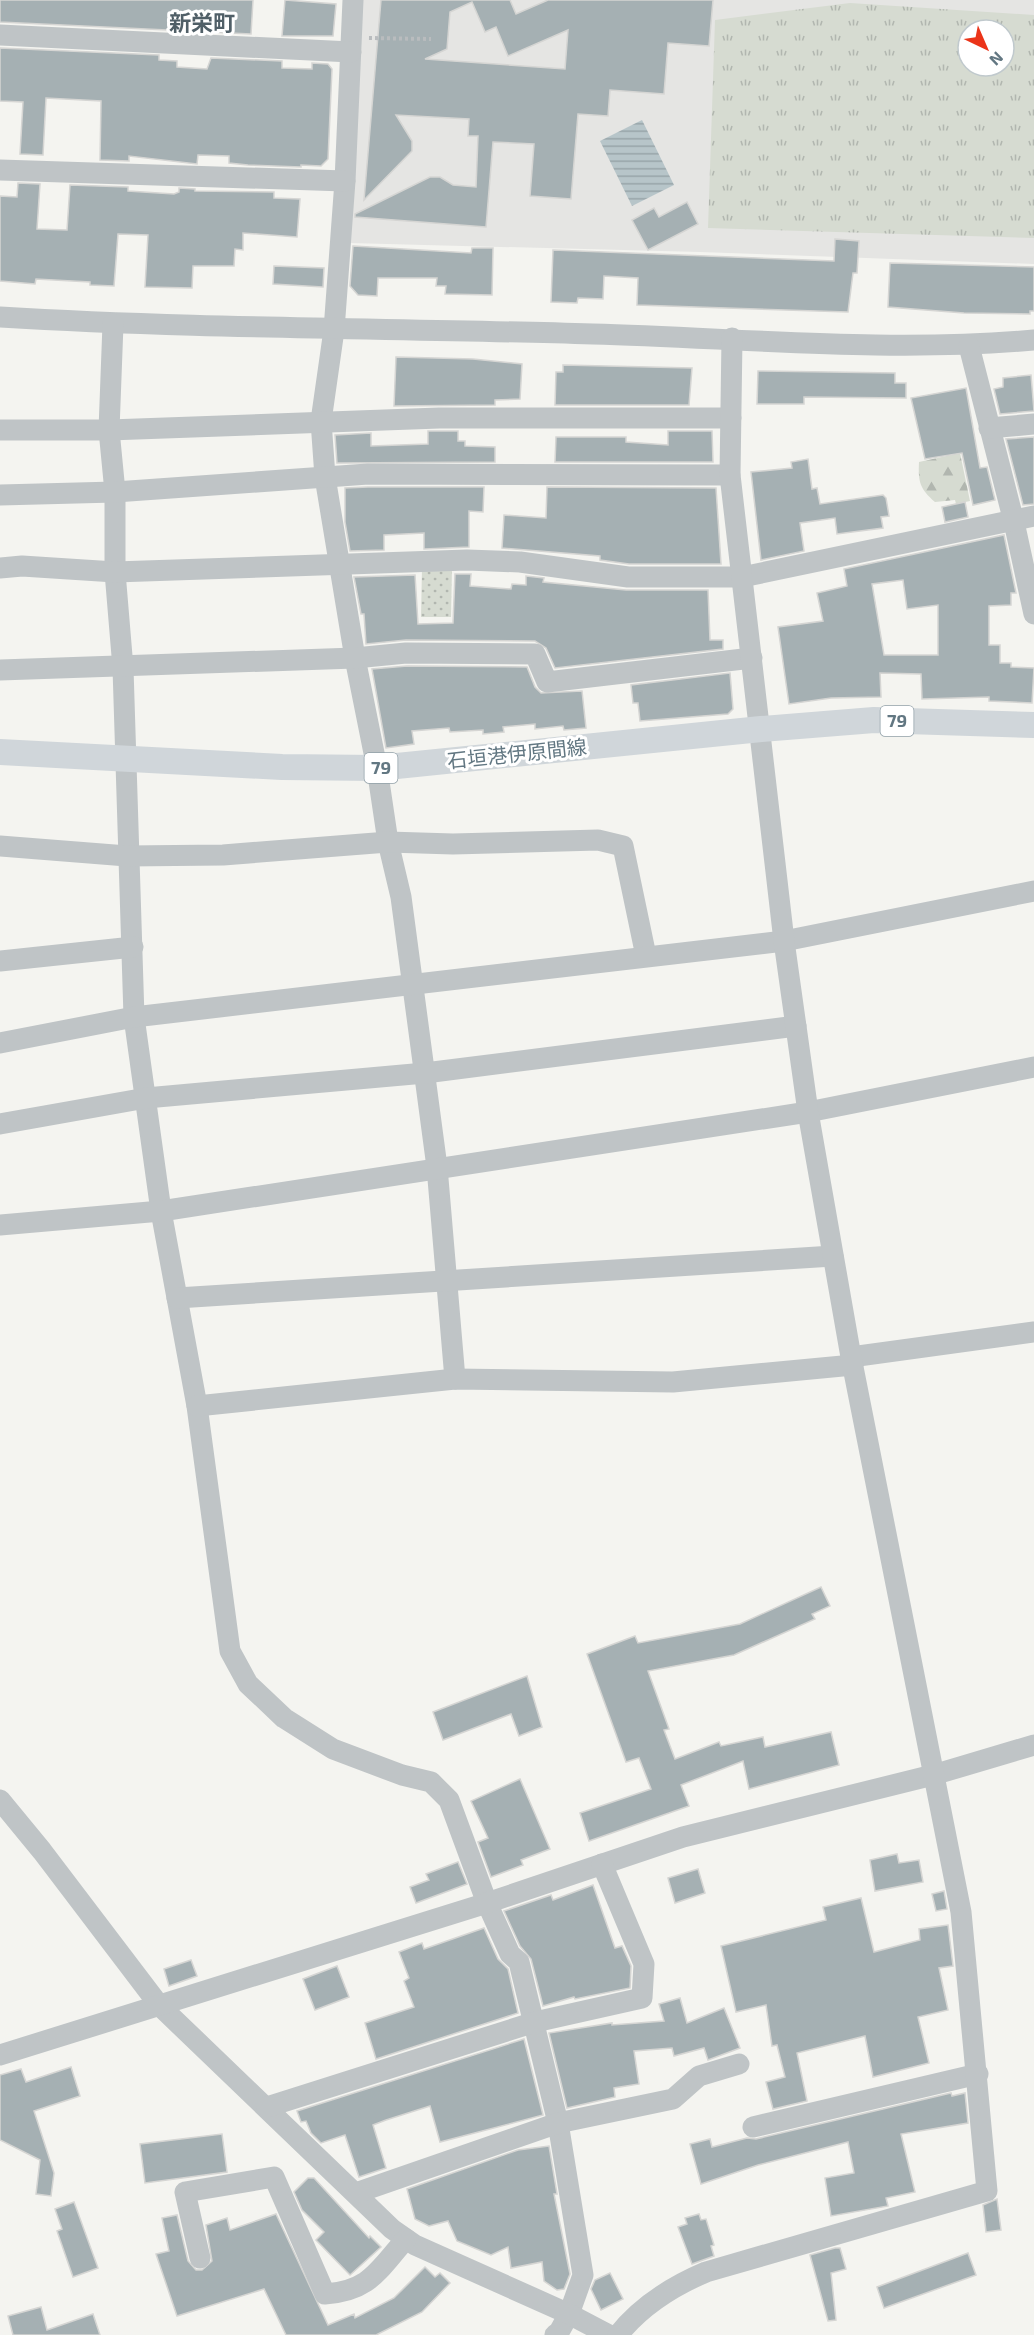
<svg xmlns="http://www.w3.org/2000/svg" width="1034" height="2335" font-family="'Exo 2','Noto Sans JP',sans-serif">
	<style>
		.built { fill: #e5e5e3; fill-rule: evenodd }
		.grass { fill: url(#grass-dots) }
		.forest { fill: url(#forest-firs) }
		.park { fill: url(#park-tufts); fill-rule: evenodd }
		.water { fill: url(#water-rules) }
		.building { fill: #a5b0b3; stroke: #d5d5d3; stroke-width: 1.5; fill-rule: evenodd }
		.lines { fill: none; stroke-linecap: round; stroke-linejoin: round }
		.path { stroke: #b9bcbe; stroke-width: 4; stroke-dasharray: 3 3; stroke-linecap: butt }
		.minor { stroke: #bfc4c6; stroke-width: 21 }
		.major { stroke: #d0d6da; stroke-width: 26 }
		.labels { text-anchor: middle; stroke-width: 6; stroke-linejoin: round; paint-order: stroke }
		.shield { fill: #fff; stroke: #91a0a8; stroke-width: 1.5 }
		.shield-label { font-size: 18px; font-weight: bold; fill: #627782 }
		.street-label { font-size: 20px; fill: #627782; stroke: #fff }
		.quarter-label { font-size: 22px; font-weight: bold; fill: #505f67; stroke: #fff }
	</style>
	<defs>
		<pattern id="grass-dots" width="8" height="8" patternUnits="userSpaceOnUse" patternTransform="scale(1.5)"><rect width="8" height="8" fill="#d6dbd1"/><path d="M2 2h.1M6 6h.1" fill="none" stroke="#b1b6af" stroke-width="1.8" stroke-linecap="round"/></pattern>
		<pattern id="forest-firs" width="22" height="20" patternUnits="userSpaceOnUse" patternTransform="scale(1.5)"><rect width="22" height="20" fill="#d6dbd1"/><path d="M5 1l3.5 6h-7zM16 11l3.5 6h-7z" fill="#b1b6af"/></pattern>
		<pattern id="park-tufts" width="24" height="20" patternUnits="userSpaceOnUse" patternTransform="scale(1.5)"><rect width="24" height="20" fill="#d6dbd1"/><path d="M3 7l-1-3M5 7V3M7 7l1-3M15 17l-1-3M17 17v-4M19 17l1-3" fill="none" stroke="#b1b6af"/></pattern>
		<pattern id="water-rules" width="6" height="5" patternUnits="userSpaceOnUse" patternTransform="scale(1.5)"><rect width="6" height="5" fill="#b7c5c9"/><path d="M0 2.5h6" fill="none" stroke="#98a5a9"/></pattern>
	</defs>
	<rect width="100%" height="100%" fill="#f4f4f0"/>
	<path class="built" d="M361,0H1034V264L700,252L349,243ZM968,30H1004V66H968Z"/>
	<path class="grass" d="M422,568H452L451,617H421Z"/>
	<path class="forest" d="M960,453L970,501L956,504L955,500L935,502C920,489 918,482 919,462Z"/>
	<path class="park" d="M850,3L1034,15V238L708,228L715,20ZM968,30H1004V66H968Z"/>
	<path class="water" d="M642,120L674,185L632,206L600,141Z"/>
	<g class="building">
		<path d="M0,0H253L251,34L0,22Z"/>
		<path d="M285,0L336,4L333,36H282Z"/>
		<path d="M381,0H510L516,14L548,0H713L709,46L668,43L664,94L610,90L608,116L578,114L571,199L530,196L534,144L493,142L486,227L355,217V214L430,177H440L453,185L476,187L478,136H468L469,119L396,115L412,141V151L364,200ZM472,2L485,32L496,27L508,56L568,30L565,69L425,59L447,49L450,12Z"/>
		<path d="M0,48L159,55V60L177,61V67L207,69L211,58L282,61V68L312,69V63L328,64L332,69L328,159L321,166L301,165V167L248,165L229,163V156L198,155L197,164L129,156V161L100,160L101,101L46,98L43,155L20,154L23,102L0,101Z"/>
		<path d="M18,183L40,184L37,229L67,230L70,185L128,187V191L174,194L179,192V188L195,189V191L274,192V198L300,199L297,237L243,233V250L235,249L234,266H193L192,288L145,287L148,235L118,234L114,286L90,285V282L36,279L35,284L0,281V196L17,197Z"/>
		<path d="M687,202L698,224L648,250L632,220L654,208L659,217Z"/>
		<path d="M835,239L859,241L857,273H853L848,312L637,305L638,278L604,276L603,299L578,298L577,303L551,302L553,250L834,261Z"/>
		<path d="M353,246L471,253L472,248H493L492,295L445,294L446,286H436L437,278H378L377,296L358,295L350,286Z"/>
		<path d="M890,263L1034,267V311H1030V314L964,313L888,307Z"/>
		<path d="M274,266L324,268L323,287L273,284Z"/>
		<path d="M396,357L473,359L522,364L520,399L495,400V405L394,406Z"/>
		<path d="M563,365L692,368L689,405H555L556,372H563Z"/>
		<path d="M758,371L895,373V383H906V398L804,397V404H757Z"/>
		<path d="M1031,375L1034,411L1000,414L994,389L1003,387V378Z"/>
		<path d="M966,388L980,468L987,467L995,500L973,505L962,453L925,459L911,398Z"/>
		<path d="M428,431H458V441H465V446L495,447V462L337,463L335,435L371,433V446L428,444Z"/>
		<path d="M668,431H712L713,462H555L556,437H626V442L668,445Z"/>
		<path d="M1034,437V504L1023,505L1006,439Z"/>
		<path d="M808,459L812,489L817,488L820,504L883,495L886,498L889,516L881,517L883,528L837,534L835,518L800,523L804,551L761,560L751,472L792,468L791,462Z"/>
		<path d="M368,487H484L483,512L469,511V547L424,549V533L384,535V550L350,551L345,522V488Z"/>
		<path d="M547,487L716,488L721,564H629L600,560V556L502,548L504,515L546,518Z"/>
		<path d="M965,502L968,517L945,522L942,507Z"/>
		<path d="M1004,535L1016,593H1011V605L989,606V645H1000V663H1011V667L1034,668L1032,703L989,701V697L922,699L921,674L880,673L881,697L831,698L789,704L778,627L823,621L817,593L847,586L844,569ZM903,580L907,609L938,605V655H884L872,584Z"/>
		<path d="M455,574H471L470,586L511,589L512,584L526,585V576L544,578L543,582L626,590H708L710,640H723V649L555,668L546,648L535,641L406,640L366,644L364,614H361L354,577L415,575L418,624L453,623Z"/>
		<path d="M407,666L527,667L535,687L541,693L582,691L586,728L564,730L563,726L535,729V724L503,727L504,732L483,734V730L450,732L449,728L412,731L414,744L386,748L372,669Z"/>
		<path d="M730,673L733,709L728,714L640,721L638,703H633L631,685Z"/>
		<path d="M821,1587L830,1606L812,1614L815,1619L734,1655L648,1671L669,1729L664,1730L675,1759L719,1742L721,1746L763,1737L765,1747L831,1732L839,1765L749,1789L743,1761L681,1785L689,1806L589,1841L580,1813L651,1789L639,1758L626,1762L587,1654L635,1636L638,1643L740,1624Z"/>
		<path d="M527,1676L542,1727L519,1736L511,1714L443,1740L433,1712Z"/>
		<path d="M520,1779L550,1849L521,1860L523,1865L491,1877L478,1842L488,1838L471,1801Z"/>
		<path d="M897,1854L899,1863L919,1860L923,1882L875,1891L870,1860Z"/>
		<path d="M458,1862L467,1884L416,1903L410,1887L429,1880L426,1874Z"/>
		<path d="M698,1869L705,1893L675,1903L668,1878Z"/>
		<path d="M593,1885L615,1948L622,1946L631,1966L630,1988L575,1999L574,1997L543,2006L531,1959L520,1946L504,1911L551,1895L553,1900Z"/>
		<path d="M944,1891L947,1909L936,1911L932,1894Z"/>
		<path d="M861,1898L874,1952L920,1940L919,1929L948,1925L953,1966L939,1968L948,2010L918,2017L929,2063L873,2077L865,2036L797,2053L807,2101L773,2109L766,2082L785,2077L777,2045L772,2046L766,2005L736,2012L721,1946L826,1920L823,1907Z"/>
		<path d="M484,1928L498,1959L508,1969L518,2013L376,2059L365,2023L414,2007L404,1981L409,1978L399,1952L422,1943L424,1949Z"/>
		<path d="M191,1960L197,1976L169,1986L164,1969Z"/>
		<path d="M337,1966L349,1997L315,2010L303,1979Z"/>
		<path d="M680,1998L687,2023L724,2008L740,2048L708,2060L704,2048L674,2056L672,2048L634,2051L639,2084L614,2088L615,2097L567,2108L549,2033L612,2023V2025L664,2021L659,2004Z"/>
		<path d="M524,2039L543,2115L440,2142L430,2106L386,2120L373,2125L386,2168L359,2177L345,2135L321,2143L311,2133L306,2121L301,2122L297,2111Z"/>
		<path d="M71,2067L80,2096L34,2111L54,2173L51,2196L36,2194L40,2160L0,2140V2075L21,2069L26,2082Z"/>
		<path d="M951,2093L952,2096L965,2093L968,2123L901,2134L915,2192L886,2198L888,2206L831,2216L825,2178L854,2173L848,2142L758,2165L701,2184L690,2144L710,2139L712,2147L747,2138L756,2139Z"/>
		<path d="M222,2134L227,2172L145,2183L140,2144Z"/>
		<path d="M549,2146L557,2194H554L570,2274L564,2289L557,2290L544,2281L542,2262L511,2268L508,2247L491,2255L457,2241L448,2221L429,2226L415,2219L407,2189L518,2150Z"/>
		<path d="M308,2178H314L369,2238L370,2236L381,2247L350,2275L316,2240L324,2232L302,2210L294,2192Z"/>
		<path d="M997,2199L1001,2230L986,2232L983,2205Z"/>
		<path d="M74,2202L98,2268L73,2277L57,2231L62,2229L55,2209Z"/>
		<path d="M276,2214L328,2325L354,2314L355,2318L394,2298L425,2267L435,2277L440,2273L450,2283L422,2312L376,2335H286L264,2289L177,2316L156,2254L169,2251L162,2218L177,2215L188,2261L196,2270H202L212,2261L206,2225L227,2218L230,2230Z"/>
		<path d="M699,2214L701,2220L706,2219L714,2245L711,2246L714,2256L692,2264L678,2227L687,2224L685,2218Z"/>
		<path d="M835,2248H840L846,2269L831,2273L836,2320L828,2321L810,2255Z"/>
		<path d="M968,2253L976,2275L884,2308L877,2287Z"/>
		<path d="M610,2273L623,2299L601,2310L591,2289L595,2280Z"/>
		<path d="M41,2307L47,2330L93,2314L100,2335H13L8,2316Z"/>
	</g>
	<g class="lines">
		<path class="path" d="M369,38L431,39"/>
		<g class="minor">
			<path d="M353,0L345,181L334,330L321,421L325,477L355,658L377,768L388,842L401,897L437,1167L455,1379"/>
			<path d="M0,35L351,52"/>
			<path d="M0,170L345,181"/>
			<path d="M0,317C198,329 395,328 593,334C740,338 887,353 1034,340"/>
			<path d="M113,324L109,430L115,492V572L123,668L134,1017L161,1211L197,1406L230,1651L248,1684L284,1718L333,1749L402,1775L431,1782L449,1800L487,1903L510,1954L519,1962L558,2123L583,2275L569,2314L559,2332L555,2335"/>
			<path d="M969,346L1014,522L1034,614"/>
			<path d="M989,428L1034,424"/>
			<path d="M0,430H109L439,418H731"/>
			<path d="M0,495L115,492L368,474L730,475"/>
			<path d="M0,568L22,566L115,572L467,560L520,562L628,577H742L1034,516"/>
			<path d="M0,670L355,658L406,653L535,654L547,682L752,658"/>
			<path d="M0,846L127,856L223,855L388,842L453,844L598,840L623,846L646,956"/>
			<path d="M0,961L133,947"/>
			<path d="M0,1043L134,1017L784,941L1034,891"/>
			<path d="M0,1124L146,1098L425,1073L796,1026"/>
			<path d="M0,1225L161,1211L808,1112L1034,1067"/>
			<path d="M177,1298L833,1256"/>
			<path d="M851,1357L1034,1332"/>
			<path d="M197,1406L455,1379L673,1382L853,1365"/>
			<path d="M0,1800L42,1851L159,2005L392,2229L415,2245L569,2314L609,2335"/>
			<path d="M0,2055L487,1903L683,1837L933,1775L1034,1745"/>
			<path d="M267,2107L535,2022L642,1998L644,1964L602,1864"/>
			<path d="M753,2127L978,2074"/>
			<path d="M356,2193L558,2123L673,2099L699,2076L739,2064"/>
			<path d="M200,2258L185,2192L274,2177L325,2294C370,2291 378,2270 406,2239"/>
			<path d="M618,2335C641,2306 673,2286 706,2272L987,2191L961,1912L851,1357L808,1112L784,941L730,475L732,338"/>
		</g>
		<path class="major" d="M0,752L282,767L377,768L761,729L874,720L1034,725"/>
	</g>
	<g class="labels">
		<g class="shield">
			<rect x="880.5" y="706" width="33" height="30" rx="4.5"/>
			<rect x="364.5" y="753" width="33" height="30" rx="4.5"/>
		</g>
		<g class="shield-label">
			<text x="897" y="727">79</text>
			<text x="381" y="774">79</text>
		</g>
		<g class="street-label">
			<text transform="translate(517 754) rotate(-6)" y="7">石垣港伊原間線</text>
		</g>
		<g class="quarter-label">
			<text x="202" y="31">新栄町</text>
		</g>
	</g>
	<g transform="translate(986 48) rotate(136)"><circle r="28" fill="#ffffff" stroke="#c0c9cd" stroke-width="1.5"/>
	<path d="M0-4.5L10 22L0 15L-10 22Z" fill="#eb3419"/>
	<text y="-9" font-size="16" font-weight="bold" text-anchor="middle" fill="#627782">N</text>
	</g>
</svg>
